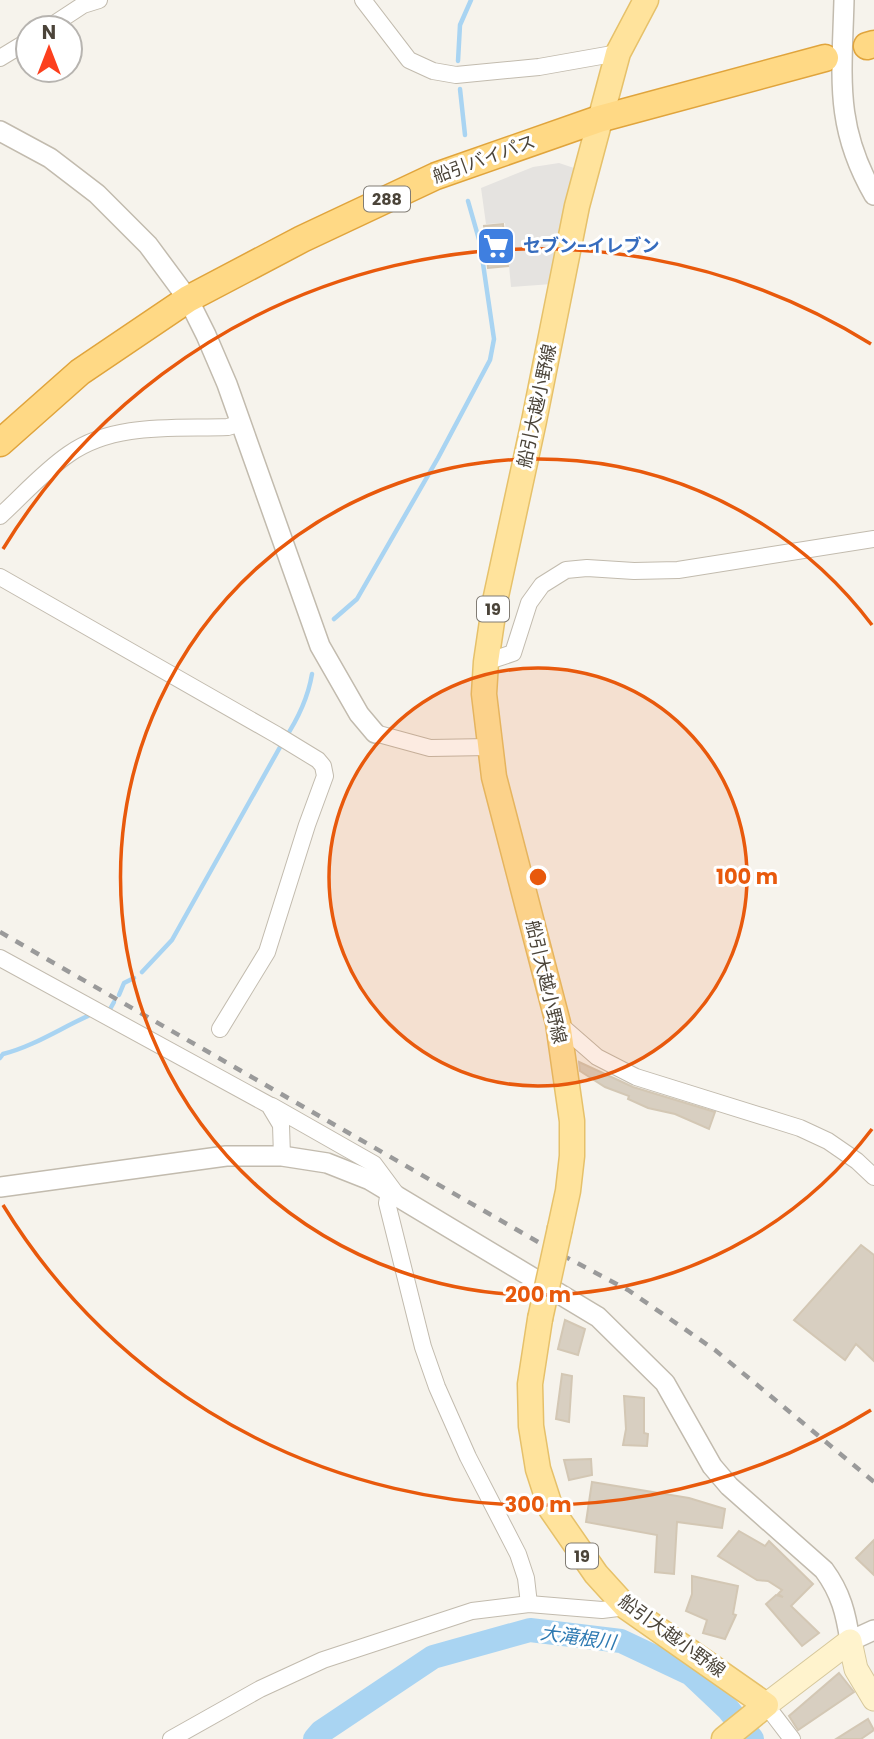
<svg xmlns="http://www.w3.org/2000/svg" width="874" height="1739" font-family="Poppins,'Noto Sans JP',sans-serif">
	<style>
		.parking { fill: #e5e3e0 }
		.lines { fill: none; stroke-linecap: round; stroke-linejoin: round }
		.stream { stroke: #a9d4f2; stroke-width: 4.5 }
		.river { stroke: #a9d4f2; stroke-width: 24 }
		.building { fill: #d8cfc1; stroke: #d3c7b4; stroke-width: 2 }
		.minor-casing { stroke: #c2bbae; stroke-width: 18 }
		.tertiary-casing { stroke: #c2bbae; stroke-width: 22 }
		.secondary-casing { stroke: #d6c79b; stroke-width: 25 }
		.primary-casing { stroke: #e6c16a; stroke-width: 27 }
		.trunk-casing { stroke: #e0a43c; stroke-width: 29 }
		.minor { stroke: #fff; stroke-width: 16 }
		.tertiary { stroke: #fff; stroke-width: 19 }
		.secondary { stroke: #fff3cd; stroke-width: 23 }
		.primary { stroke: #ffe39c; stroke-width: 24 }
		.trunk { stroke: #ffd985; stroke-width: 26 }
		.rail { stroke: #9a9a9a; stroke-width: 4.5; stroke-dasharray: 9 9; stroke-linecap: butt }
		.primary-bridge-casing { stroke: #e6c16a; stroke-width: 27; stroke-linecap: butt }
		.primary-bridge { stroke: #ffe39c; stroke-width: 24 }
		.ring { fill: none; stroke: #e8590c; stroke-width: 3.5 }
		.labels { text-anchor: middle; stroke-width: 6; stroke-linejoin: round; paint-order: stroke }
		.shield { fill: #fff; stroke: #817c74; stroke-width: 2 }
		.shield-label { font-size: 16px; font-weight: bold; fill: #4b4439 }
		.street-label { font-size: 18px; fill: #4b4439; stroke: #fff }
		.shop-label { font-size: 18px; font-weight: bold; fill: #366cbe; stroke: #fff; text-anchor: start }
		.water-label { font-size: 19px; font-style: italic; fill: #2e7ab2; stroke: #fff }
		.centre { fill: #e8590c; stroke: #fff; stroke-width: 3.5 }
		.ring-label { font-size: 21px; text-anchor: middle; font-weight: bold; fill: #e8590c; stroke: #fff; stroke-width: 6; stroke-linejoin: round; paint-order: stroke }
	</style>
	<rect width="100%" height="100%" fill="#f6f3ec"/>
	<path class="parking" d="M559,163L577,169L552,284L511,287L505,223L486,224L481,188L533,167Z"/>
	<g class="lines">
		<g class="stream">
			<path d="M458,61L460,25L471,0"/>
			<path d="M460,89L465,135"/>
			<path d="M334,619L357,599L438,458L490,360L494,339L480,243L468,201"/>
			<path d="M142,972L172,940L284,740C298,719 308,698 312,674"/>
			<path d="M119,995L124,983L134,978"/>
			<path d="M109,1011L114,1002"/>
			<path d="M0,1058L3,1054C34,1046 59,1029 88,1016"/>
		</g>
		<path class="river" d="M315,1739L321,1732L433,1657L530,1630L621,1641L691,1674L728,1709L752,1739"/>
	</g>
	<g class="building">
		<path d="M503,224L508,266L488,268L484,226Z"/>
		<path d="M579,1062L633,1087L715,1112L709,1129L675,1114L648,1108L628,1099L629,1096L605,1087L580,1071Z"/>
		<path d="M861,1245L874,1255V1361L856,1344L845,1360L794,1320Z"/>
		<path d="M565,1320L585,1329L578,1355L558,1349Z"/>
		<path d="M562,1374L572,1376L569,1422L556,1419Z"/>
		<path d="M624,1396L644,1398V1433L648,1434L647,1446L623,1445L626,1429Z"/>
		<path d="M591,1459L592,1475L569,1480L564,1460Z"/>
		<path d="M592,1482L689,1498L725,1509L722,1528L677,1522L674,1574L655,1572L657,1535L586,1522Z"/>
		<path d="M739,1531L765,1546L769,1541L813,1584L791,1606L819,1633L802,1646L766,1604L776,1595L783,1597L778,1594L782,1590L768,1581L757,1580L718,1556Z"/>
		<path d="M874,1540V1575L856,1558Z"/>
		<path d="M692,1576L738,1586L733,1614L736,1615L725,1639L703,1633L707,1620L686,1611L692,1594Z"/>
		<path d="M839,1673L854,1692L798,1730L789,1716Z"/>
		<path d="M868,1719L874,1730L861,1739H836Z"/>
	</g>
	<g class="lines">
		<defs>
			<g id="minor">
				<path d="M363,0L409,60L433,71L456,75L539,67L618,53"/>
				<path d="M48,28L83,5L99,0"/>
				<path d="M0,58L28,41"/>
				<path d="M0,516C22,496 44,471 69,454C114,422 176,429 228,427L241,423"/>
				<path d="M0,577L277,735L318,760L323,766L325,776L307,825L267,952L220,1029"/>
				<path d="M486,662L513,653L529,603L542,585L566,570L587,568L634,571L678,570L874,539"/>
				<path d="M375,733L430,748L489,747"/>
				<path d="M0,958L269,1105L281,1125L282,1156"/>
				<path d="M558,1023L597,1057L636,1077L800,1128L828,1141L857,1161L874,1177"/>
				<path d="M272,1106L374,1164L397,1195"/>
				<path d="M389,1192L387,1203L423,1347L437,1387L468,1457L518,1554L526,1578L529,1604"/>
				<path d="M766,1705L792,1739"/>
				<path d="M171,1739L260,1689L323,1660L472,1611L529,1604L602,1610L626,1607"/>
			</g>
			<g id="tertiary">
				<path d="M844,0C842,77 834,126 874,195"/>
				<path d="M0,131L50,158L97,194L148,245L188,299L206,335L227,384L320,646L359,714L375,733"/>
				<path d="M0,1187L226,1156H282L327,1163L370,1180L598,1317L665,1383L712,1466L729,1486L824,1570C841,1593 846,1614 850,1641L874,1630"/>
			</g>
			<path id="secondary" d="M766,1705L850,1641L856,1669L874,1699"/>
			<g id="primary">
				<path d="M560,1228L568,1191L572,1156V1121L558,1023L494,777L484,694L486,662L495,601L534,421L577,206L618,53L646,0"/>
				<path d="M540,1319L530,1384L531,1426L538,1469L551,1509L596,1574L626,1607L766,1705L724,1739"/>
			</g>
			<g id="trunk">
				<path d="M867,46L874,44"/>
				<path d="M0,443L80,372L188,299L302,239L436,176L599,119L825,58"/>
			</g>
		</defs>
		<use href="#minor" class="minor-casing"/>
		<use href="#tertiary" class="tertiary-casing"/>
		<use href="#secondary" class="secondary-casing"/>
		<use href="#primary" class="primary-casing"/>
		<use href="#trunk" class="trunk-casing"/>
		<use href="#minor" class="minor"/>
		<use href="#tertiary" class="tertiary"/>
		<use href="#secondary" class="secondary"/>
		<use href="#primary" class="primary"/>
		<use href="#trunk" class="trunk"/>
		<path class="rail" d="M0,932L545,1246L628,1290L715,1350L874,1482"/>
		<defs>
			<path id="primary-bridge" d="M540,1319L560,1228"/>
		</defs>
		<use href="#primary-bridge" class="primary-bridge-casing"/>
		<use href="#primary-bridge" class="primary-bridge"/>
	</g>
	<circle cx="538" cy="877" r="209" fill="#e8590c" fill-opacity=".12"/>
	<g class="ring">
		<circle cx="538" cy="877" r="209"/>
		<path d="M872 1129A418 418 0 1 1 872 625"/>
		<path d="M871 1410A628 628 0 0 1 3 1205M3 549A628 628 0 0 1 871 344"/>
	</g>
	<defs>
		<symbol id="supermarket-square" viewBox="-11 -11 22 22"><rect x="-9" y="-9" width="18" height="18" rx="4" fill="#3f7fe0" stroke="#fff"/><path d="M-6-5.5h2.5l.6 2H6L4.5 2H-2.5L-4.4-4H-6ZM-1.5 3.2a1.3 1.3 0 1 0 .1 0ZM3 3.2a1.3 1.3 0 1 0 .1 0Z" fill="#fff"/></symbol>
	</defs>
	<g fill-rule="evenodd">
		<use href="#supermarket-square" x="474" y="224" width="44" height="44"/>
	</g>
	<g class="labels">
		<g class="shield">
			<rect x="364" y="186.5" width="46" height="25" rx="5"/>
			<rect x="477" y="596.5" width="32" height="25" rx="5"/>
			<rect x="566" y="1543.5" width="32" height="25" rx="5"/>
		</g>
		<g class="shield-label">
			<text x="387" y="205">288</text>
			<text x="493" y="615">19</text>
			<text x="582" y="1562">19</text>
		</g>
		<g class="street-label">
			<text transform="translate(484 159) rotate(-20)" y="6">船引バイパス</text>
			<text transform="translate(537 406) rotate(-78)" y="6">船引大越小野線</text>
			<text transform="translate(546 982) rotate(77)" y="6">船引大越小野線</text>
			<text transform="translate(672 1636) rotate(36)" y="6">船引大越小野線</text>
		</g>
		<g class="shop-label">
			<text x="523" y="252">セブン-イレブン</text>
		</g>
		<g class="water-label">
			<text transform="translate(578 1637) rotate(8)" y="7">大滝根川</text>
		</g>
	</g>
	<circle cx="538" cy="877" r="10" class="centre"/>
	<g class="ring-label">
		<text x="747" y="884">100 m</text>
		<text x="538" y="1302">200 m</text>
		<text x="538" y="1512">300 m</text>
	</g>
	<g transform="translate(49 49)"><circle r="33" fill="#ffffff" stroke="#b7b4b0" stroke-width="2"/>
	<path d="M0-5L12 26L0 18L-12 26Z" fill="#fc3f1d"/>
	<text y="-10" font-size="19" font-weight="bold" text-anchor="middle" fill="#4b4439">N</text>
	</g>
</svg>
